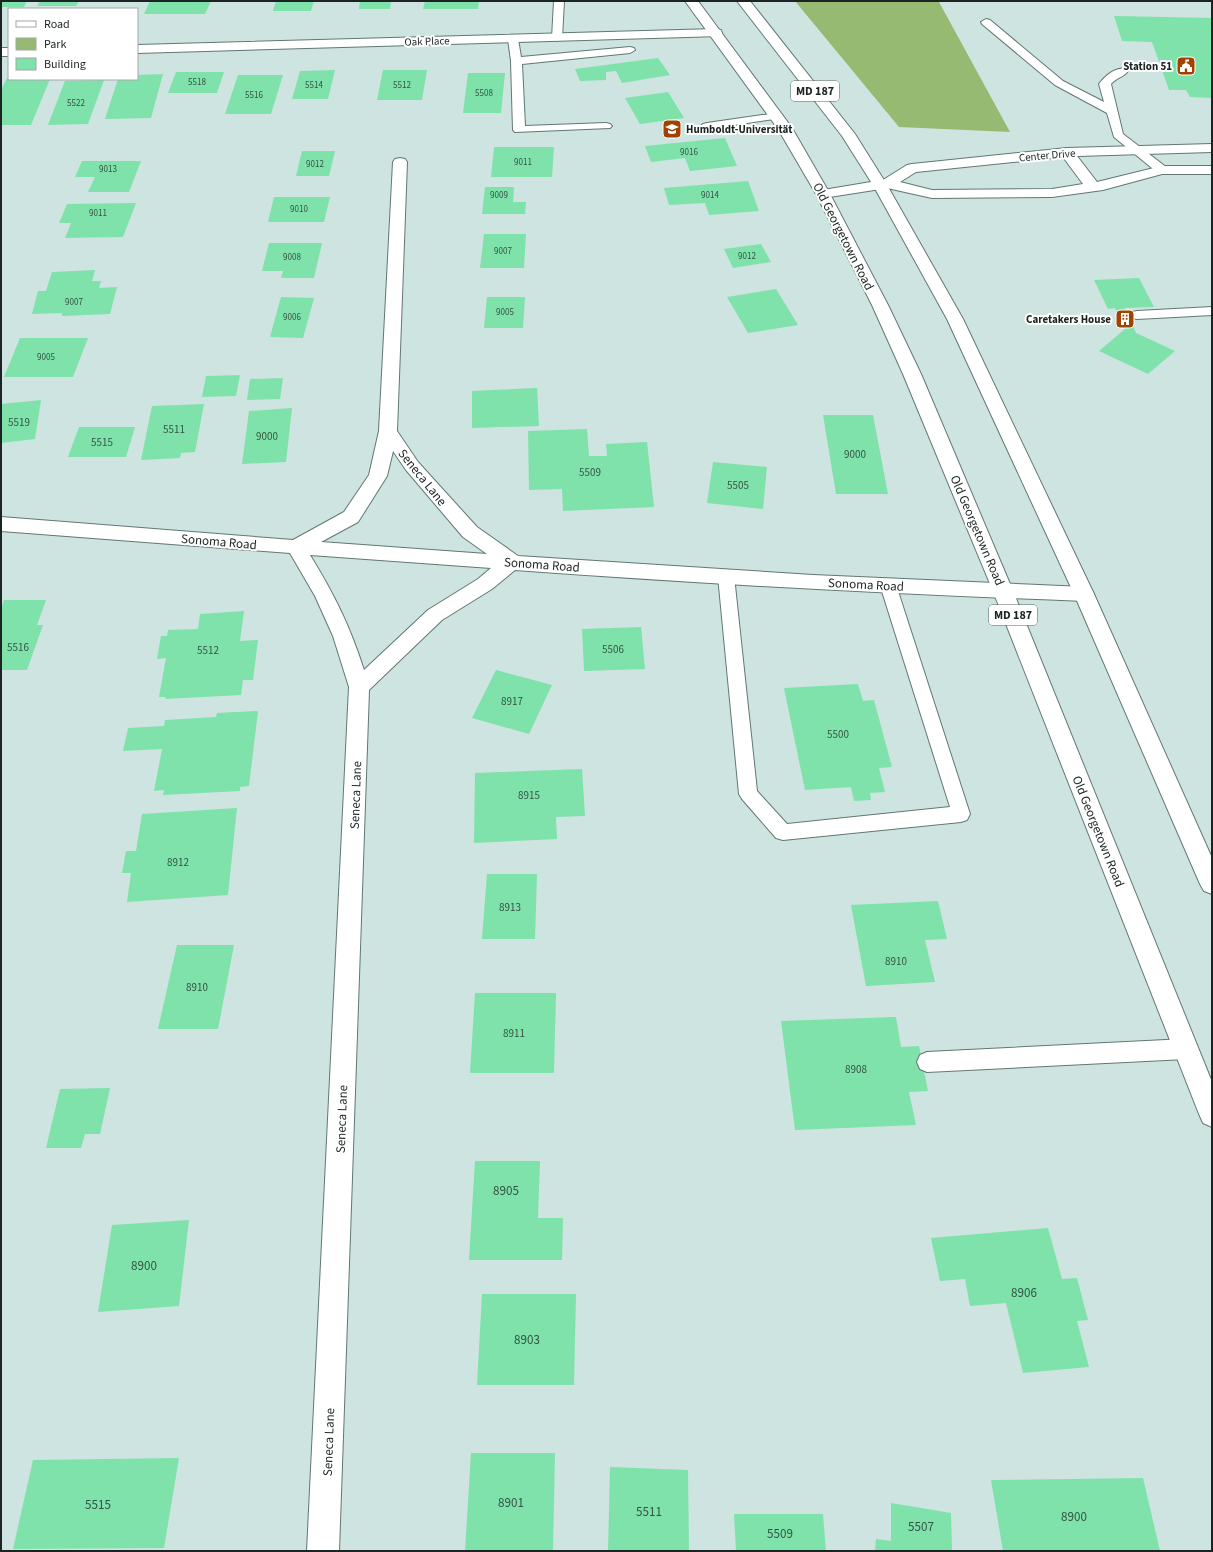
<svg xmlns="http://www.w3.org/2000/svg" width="1213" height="1552" font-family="'Source Sans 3',sans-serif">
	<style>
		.green { fill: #96ba71 }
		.building { fill: #7ee2aa }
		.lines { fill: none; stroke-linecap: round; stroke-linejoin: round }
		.service-casing { stroke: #627774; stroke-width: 2 }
		.minor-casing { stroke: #627774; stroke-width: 2 }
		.primary-casing { stroke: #627774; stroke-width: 2 }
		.service { fill: #fff; fill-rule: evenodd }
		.minor { fill: #fff; fill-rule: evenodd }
		.primary { fill: #fff; fill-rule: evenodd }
		.labels { text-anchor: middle; stroke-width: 4; stroke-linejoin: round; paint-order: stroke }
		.far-number-label { font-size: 9px; fill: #345444 }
		.far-street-label { font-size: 11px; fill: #1b2422; stroke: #fff }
		.far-poi-label { font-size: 11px; font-weight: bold; fill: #1b2422; stroke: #fff; text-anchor: end }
		.number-label { font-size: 11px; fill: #345444 }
		.shield { fill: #fff; stroke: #5f6664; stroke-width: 1 }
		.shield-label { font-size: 12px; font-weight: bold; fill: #1b2422 }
		.street-label { font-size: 13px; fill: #1b2422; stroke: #fff }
		.near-number-label { font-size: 13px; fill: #345444 }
	</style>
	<rect width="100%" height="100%" fill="#cde4e0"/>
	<path class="green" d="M795,1H942L939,2L1010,132L899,127Z"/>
	<g class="building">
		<path d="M1,1H27L24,7H1Z"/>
		<path d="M40,1H79L76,6H37Z"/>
		<path d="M150,1H211L205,14H144Z"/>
		<path d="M276,1H314L311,11H273Z"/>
		<path d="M360,1H391L390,9H359Z"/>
		<path d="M425,1H479L478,9H423Z"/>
		<path d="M1114,16L1212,18V98L1190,97L1186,90H1169L1152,42L1122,41Z"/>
		<path d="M658,58L670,75L622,83L616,71L606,72V80L580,81L575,69Z"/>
		<path d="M335,70L328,99H292L300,71Z"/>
		<path d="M383,70H427L422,100H377Z"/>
		<path d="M176,72H224L217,93H168Z"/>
		<path d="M468,73H505L501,113H463Z"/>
		<path d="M163,74L151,118L105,119L118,79H137V75Z"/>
		<path d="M238,75H283L271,114H225Z"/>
		<path d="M7,78L50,79L31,125H1V90Z"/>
		<path d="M104,80L88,124L48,125L65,81Z"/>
		<path d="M668,92L684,118L640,124L625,98Z"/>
		<path d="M725,138L737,166L690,171L685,158L651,162L645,146Z"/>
		<path d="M494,147H554L552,177H491Z"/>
		<path d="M302,151H335L329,176H296Z"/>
		<path d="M82,161H141L129,192H88L95,177H75Z"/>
		<path d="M748,181L759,211L709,215L705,203L669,205L664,188Z"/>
		<path d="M485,187H514L513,202H526L525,214H482Z"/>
		<path d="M274,197H330L324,222H268Z"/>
		<path d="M136,203L123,237L65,238L71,223H59L67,204Z"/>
		<path d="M484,234H526L524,268H480Z"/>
		<path d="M269,243H322L314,278H281L283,271H262Z"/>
		<path d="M761,244L771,262L733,268L724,249Z"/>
		<path d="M95,270L92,281H101L99,288L117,287L110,314L62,316V313L32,314L38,291H46L52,272Z"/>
		<path d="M1139,278L1154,307L1125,308L1136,333L1175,351L1148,374L1099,351L1125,329L1115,308L1108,309L1094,280Z"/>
		<path d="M776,289L798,325L748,333L727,297Z"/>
		<path d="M281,297L314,298L303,338L270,337Z"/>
		<path d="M487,297H525L523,328H484Z"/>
		<path d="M20,338H88L73,377H4Z"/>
		<path d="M240,375L236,396L202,397L206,376Z"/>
		<path d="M283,378L280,399L247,400L250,379Z"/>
		<path d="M537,388L539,426L472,428V391Z"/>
		<path d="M41,400L35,439L1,443V404Z"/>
		<path d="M204,404L195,452L181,453L180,458L141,460L152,406Z"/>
		<path d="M292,408L286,462L242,464L249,411Z"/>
		<path d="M823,415H873L888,494H836Z"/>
		<path d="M79,427H135L126,457H68Z"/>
		<path d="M587,429L589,456H607L606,444L647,442L654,507L563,511L562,489L529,490L528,431Z"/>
		<path d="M713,462L767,467L763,509L707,503Z"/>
		<path d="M4,600H46L37,625H43L27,670H1V609Z"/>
		<path d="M244,611L240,641L258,640L253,680H243L241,695L165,699L166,697H159L166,658L157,659L161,636H167L168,630L198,629L200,614Z"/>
		<path d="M641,627L645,669L584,671L582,629Z"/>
		<path d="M496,670L552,685L529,734L472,718Z"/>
		<path d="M858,684L863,701L874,700L892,767L879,768L885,792L870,793L871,800L854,801L851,787L805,790L784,688Z"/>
		<path d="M258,711L249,786L240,787V791L163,795L164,790L154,791L162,749L123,751L128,728L164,726L165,720L216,717L217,713Z"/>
		<path d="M582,769L585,816L556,817L557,839L474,843L475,773Z"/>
		<path d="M237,808L228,895L127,902L131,873H122L126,851H136L142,814Z"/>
		<path d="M487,874H537L535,939H482Z"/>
		<path d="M938,901L947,939L925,940L935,982L866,986L851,905Z"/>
		<path d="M177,945H234L218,1029H158Z"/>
		<path d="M475,993H556L554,1073H470Z"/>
		<path d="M896,1017L901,1047L919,1046L928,1091L909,1092L916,1125L795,1130L781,1021Z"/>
		<path d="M110,1088L100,1134H85L81,1148H46L60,1089Z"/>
		<path d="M475,1161H540L538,1218H563L562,1260H469Z"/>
		<path d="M189,1220L179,1306L98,1312L112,1225Z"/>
		<path d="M1048,1228L1062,1279L1077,1278L1088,1320L1077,1321L1089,1367L1023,1373L1006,1303L970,1306L965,1279L940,1281L931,1238Z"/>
		<path d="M482,1294H576L574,1385H477Z"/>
		<path d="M471,1453H555L553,1551H465Z"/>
		<path d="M179,1458L164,1548L13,1549L33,1460Z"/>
		<path d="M610,1467L688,1470L689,1551H608Z"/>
		<path d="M1143,1478L1160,1551H1003L991,1480Z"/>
		<path d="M891,1503L951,1513L952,1551H875L876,1539L891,1541Z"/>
		<path d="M734,1514H823L826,1551H736Z"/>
	</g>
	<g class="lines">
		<defs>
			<g id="service">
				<path d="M554,1H564L562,38L557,41L552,38Z"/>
				<path d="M986,19L990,20L1063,81L1104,102L1099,84C1105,76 1116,66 1127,69L1128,71C1124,77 1116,78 1111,84L1123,134L1166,167L1168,170L1166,173H1158L1114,137L1107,113L1055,85L982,24L981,22Z"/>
				<path d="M513,36L518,39L521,57L630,47L634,48L635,50L630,53L522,64L525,126L606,123L610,124L612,126L610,128L515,132L513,130L511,61L508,39Z"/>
				<path d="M777,113L781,114L783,116L781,118L707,129L703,128L701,126L703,124L707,123Z"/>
				<path d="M1212,307V315L1137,319L1132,318L1130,315L1132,312L1137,311Z"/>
				<path d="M726,570L732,572L734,576L757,791L787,824L950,807L880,585L882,581L888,579L894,581L896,585L970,814L967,820L961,822L783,840L776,838L742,799L739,794L718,576L720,572Z"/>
				<path d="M1186,1039L1193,1042L1196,1049L1193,1056L1186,1059L927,1072L920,1069L917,1062L920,1055L927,1052Z"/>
			</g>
			<g id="minor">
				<path d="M716,29L721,30L722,33L721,36L137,53V45Z"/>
				<rect x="1" y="48" width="8" height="8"/>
				<path d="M1212,144V152L1077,156L1097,182L1162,166H1212V174H1162L1103,190L1052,197L932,198L887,188L823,198L818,197L816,194L818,191L823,190L883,180L907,165L912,164L1067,148ZM1063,157L1083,184L1052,189L932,190L900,182L916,172Z"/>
				<path d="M400,158L405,159L407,162L397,431L418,462L477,527L518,556L813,575L1084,587L1091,589L1094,594L1091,599L1084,601C894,594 705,584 515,570L492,589L442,620L369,690L339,1551H307L349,687L333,636L315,596L290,553L1,531V517L293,540L344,512L369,475L379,431L393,162L395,159ZM393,451L406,470L463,537L487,554L321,542L358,522L387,476ZM310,555L491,568L478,579L428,610L364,670C350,626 334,594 310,555Z"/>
			</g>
			<g id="primary">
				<path d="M685,1H698L792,128L830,194L888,305L921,374L1013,591L1212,1082V1127L1203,1123L1199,1114L993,591L903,374L872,305L816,194L778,129Z"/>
				<path d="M737,1H750L855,134L887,185L963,319L1094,594L1212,858V894L1204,891L1200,884L1074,594L947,319L873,185L842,136Z"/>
			</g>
		</defs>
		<use href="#service" class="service-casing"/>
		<use href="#minor" class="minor-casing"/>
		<use href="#primary" class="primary-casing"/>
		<use href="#service" class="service"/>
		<use href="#minor" class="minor"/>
		<use href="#primary" class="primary"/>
	</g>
	<defs>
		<symbol id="civic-square" viewBox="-11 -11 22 22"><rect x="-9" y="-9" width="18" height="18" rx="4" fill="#a34100" stroke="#fff"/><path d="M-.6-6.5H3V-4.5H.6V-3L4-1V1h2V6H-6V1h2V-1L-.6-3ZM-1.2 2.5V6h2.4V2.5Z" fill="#fff"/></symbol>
		<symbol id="university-square" viewBox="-11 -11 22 22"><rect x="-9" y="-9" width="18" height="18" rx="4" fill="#a34100" stroke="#fff"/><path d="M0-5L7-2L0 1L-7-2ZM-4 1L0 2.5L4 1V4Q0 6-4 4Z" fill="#fff"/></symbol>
		<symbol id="building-square" viewBox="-11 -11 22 22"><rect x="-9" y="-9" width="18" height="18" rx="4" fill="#a34100" stroke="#fff"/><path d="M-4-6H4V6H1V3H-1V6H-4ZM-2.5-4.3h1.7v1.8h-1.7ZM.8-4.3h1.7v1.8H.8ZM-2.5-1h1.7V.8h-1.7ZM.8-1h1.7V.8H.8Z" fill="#fff"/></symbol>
	</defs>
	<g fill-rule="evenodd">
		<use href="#civic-square" x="1175" y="55" width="22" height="22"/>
		<use href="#university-square" x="661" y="118" width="22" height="22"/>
		<use href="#building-square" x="1114" y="308" width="22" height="22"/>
	</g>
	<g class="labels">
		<g class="far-number-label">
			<text x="197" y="85">5518</text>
			<text x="314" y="88">5514</text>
			<text x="402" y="88">5512</text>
			<text x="484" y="96">5508</text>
			<text x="254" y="98">5516</text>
			<text x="76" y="106">5522</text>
			<text x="689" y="155">9016</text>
			<text x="523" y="165">9011</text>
			<text x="315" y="167">9012</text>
			<text x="108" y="172">9013</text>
			<text x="499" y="198">9009</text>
			<text x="710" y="198">9014</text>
			<text x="299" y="212">9010</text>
			<text x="98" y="216">9011</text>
			<text x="503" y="254">9007</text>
			<text x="747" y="259">9012</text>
			<text x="292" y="260">9008</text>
			<text x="74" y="305">9007</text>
			<text x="505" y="315">9005</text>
			<text x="292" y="320">9006</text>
			<text x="46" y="360">9005</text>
		</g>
		<g class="far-street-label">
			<text transform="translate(427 41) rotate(-2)" y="4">Oak Place</text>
			<text transform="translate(1047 155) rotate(-5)" y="4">Center Drive</text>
		</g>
		<g class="far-poi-label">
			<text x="1172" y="70">Station 51</text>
			<text x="686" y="133" text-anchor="start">Humboldt-Universität</text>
			<text x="1111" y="323">Caretakers House</text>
		</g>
		<g class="number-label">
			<text x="19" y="426">5519</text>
			<text x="174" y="433">5511</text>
			<text x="267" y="440">9000</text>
			<text x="102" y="446">5515</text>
			<text x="855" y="458">9000</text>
			<text x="590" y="476">5509</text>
			<text x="738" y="489">5505</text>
			<text x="18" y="651">5516</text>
			<text x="613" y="653">5506</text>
			<text x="208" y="654">5512</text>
			<text x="512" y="705">8917</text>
			<text x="838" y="738">5500</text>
			<text x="529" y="799">8915</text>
			<text x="178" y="866">8912</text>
			<text x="510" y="911">8913</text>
			<text x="896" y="965">8910</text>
			<text x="197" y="991">8910</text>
			<text x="514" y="1037">8911</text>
			<text x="856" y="1073">8908</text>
		</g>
		<g class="shield">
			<rect x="791" y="81" width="48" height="20" rx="3"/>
			<rect x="989" y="605" width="48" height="20" rx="3"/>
		</g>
		<g class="shield-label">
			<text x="815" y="95">MD 187</text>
			<text x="1013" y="619">MD 187</text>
		</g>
		<g class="street-label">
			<text transform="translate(844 236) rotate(63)" y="5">Old Georgetown Road</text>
			<text transform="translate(423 477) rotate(51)" y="5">Seneca Lane</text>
			<text transform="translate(978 530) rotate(67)" y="5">Old Georgetown Road</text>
			<text transform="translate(219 541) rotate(5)" y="5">Sonoma Road</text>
			<text transform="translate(542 564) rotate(4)" y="5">Sonoma Road</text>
			<text transform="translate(866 584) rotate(3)" y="5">Sonoma Road</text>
			<text transform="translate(355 795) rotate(-88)" y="5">Seneca Lane</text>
			<text transform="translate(1099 831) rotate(68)" y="5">Old Georgetown Road</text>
			<text transform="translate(341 1119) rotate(-88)" y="5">Seneca Lane</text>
			<text transform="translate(328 1442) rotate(-88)" y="5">Seneca Lane</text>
		</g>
		<g class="near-number-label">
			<text x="506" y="1195">8905</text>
			<text x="144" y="1270">8900</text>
			<text x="1024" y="1297">8906</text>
			<text x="527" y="1344">8903</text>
			<text x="511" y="1507">8901</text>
			<text x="98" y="1509">5515</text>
			<text x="649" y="1516">5511</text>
			<text x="1074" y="1521">8900</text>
			<text x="921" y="1531">5507</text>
			<text x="780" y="1538">5509</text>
		</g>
	</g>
	<rect width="1213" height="1552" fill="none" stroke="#1b2422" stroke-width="4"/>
	<rect x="8" y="8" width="130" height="72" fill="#ffffff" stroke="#a4a7a7"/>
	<rect x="16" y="21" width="20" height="6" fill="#ffffff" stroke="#a4a7a7"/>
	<text x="44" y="28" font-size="12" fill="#1b2422">Road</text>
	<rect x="16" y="38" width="20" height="12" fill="#96ba71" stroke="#a4a7a7"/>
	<text x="44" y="48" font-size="12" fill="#1b2422">Park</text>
	<rect x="16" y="58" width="20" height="12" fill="#7ee2aa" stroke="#a4a7a7"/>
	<text x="44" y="68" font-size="12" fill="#1b2422">Building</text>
</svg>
